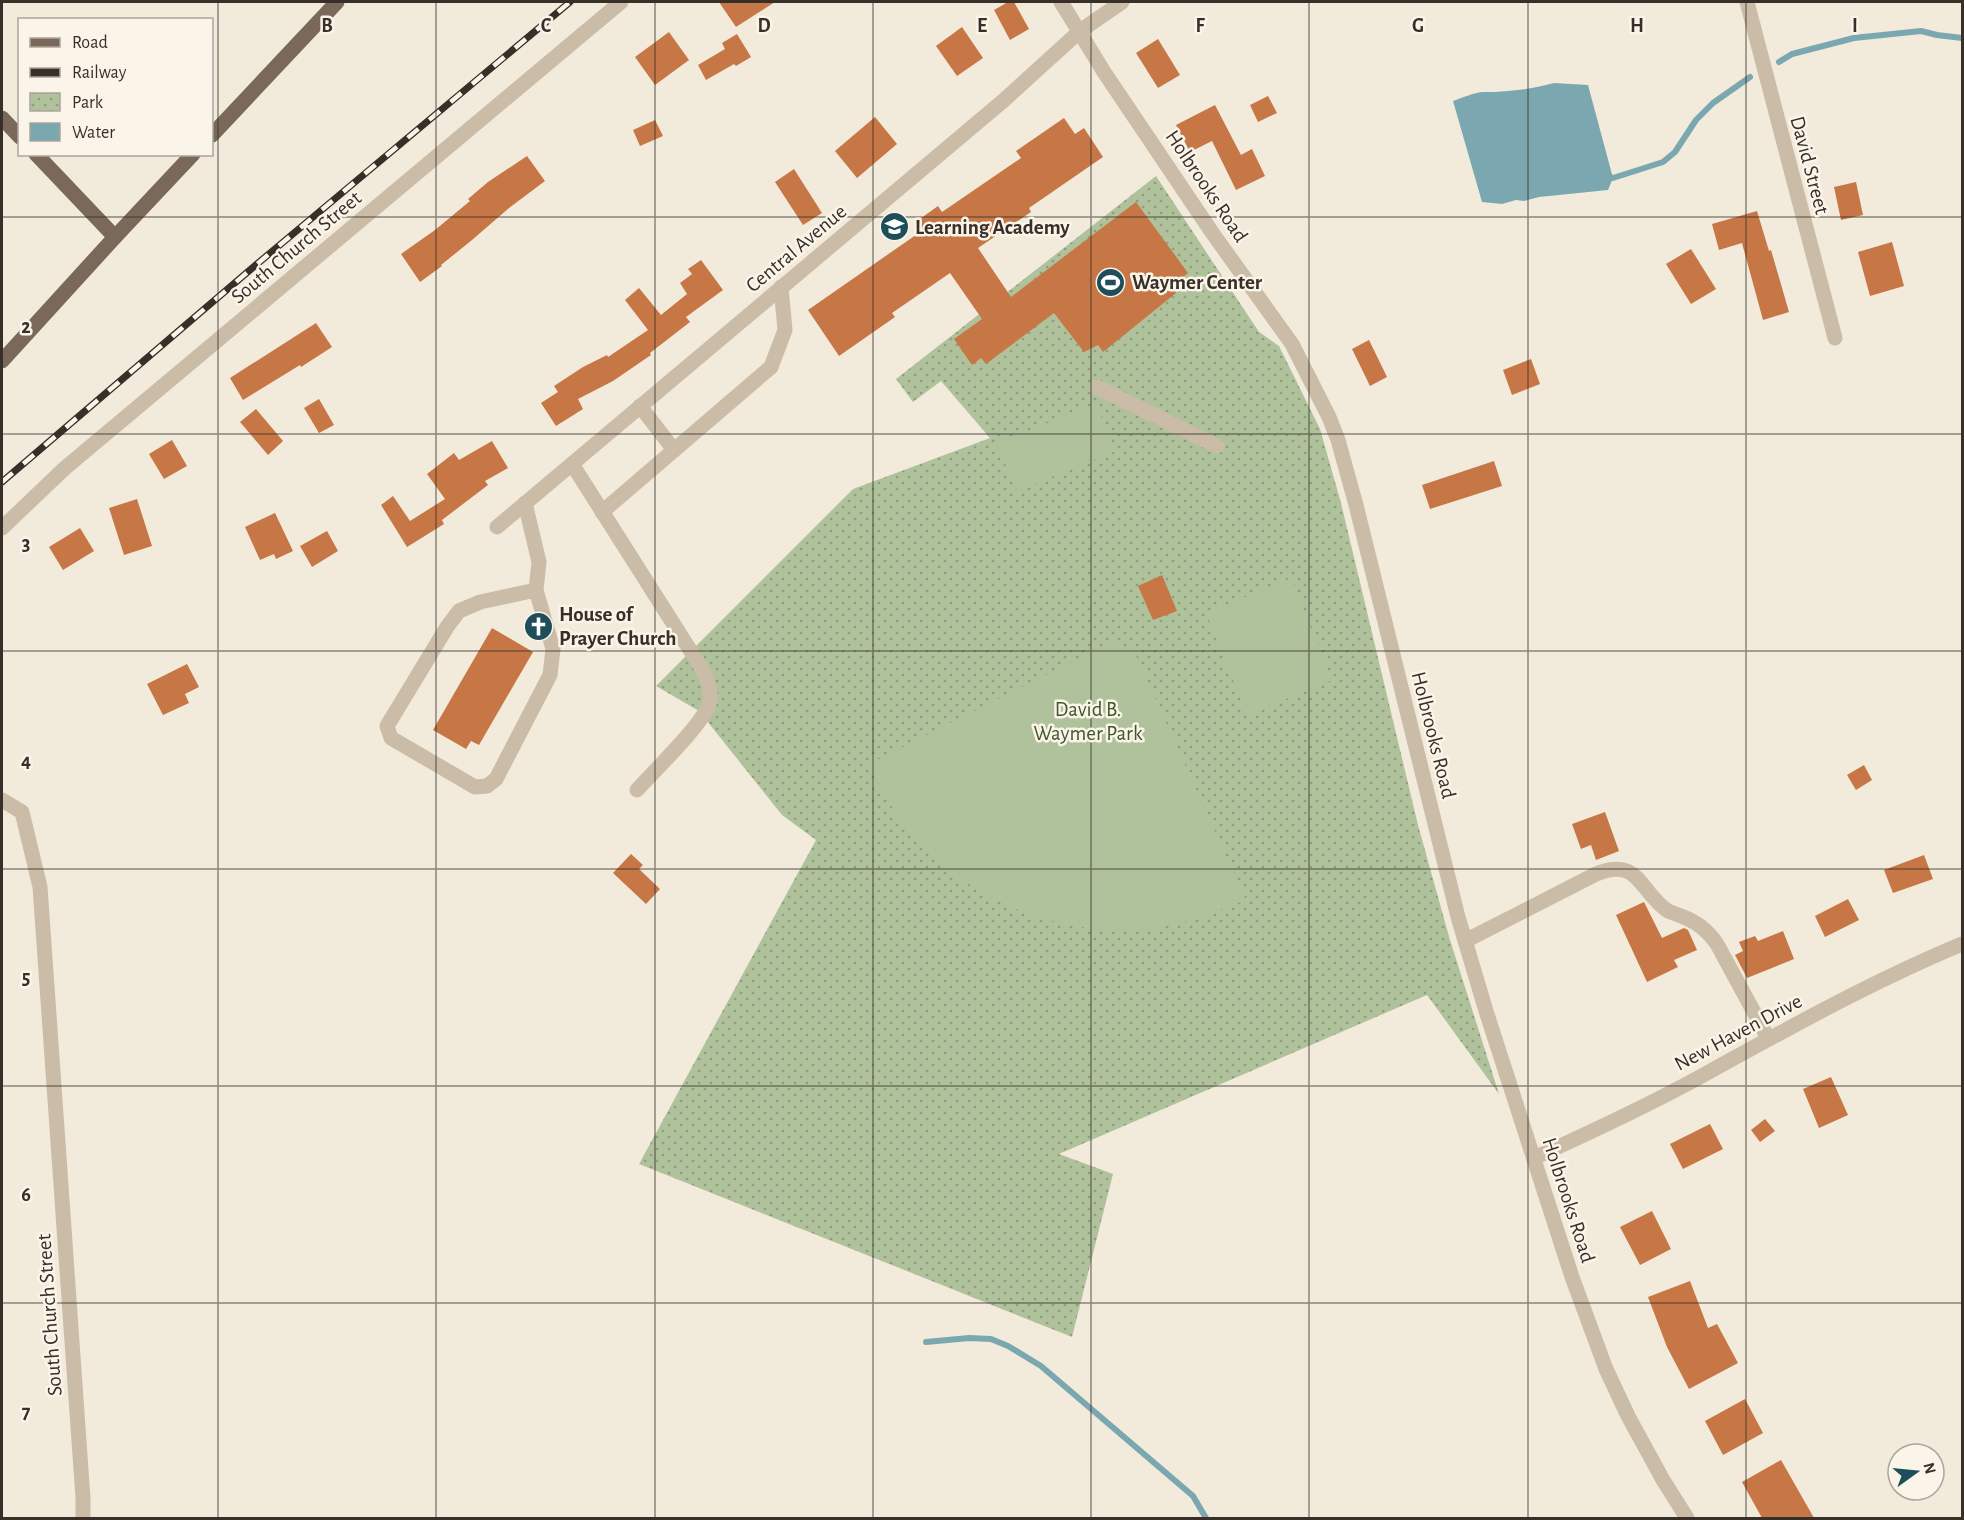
<svg xmlns="http://www.w3.org/2000/svg" width="1964" height="1520" font-family="'Alegreya Sans',sans-serif">
	<style>
		.park { fill: url(#park-dots) }
		.pitch { fill: #b0c29c }
		.water { fill: #7ba7b0 }
		.lines { fill: none; stroke-linecap: round; stroke-linejoin: round }
		.stream { stroke: #7ba7b0; stroke-width: 6 }
		.building { fill: #c77645 }
		.minor { stroke: #cbbca8; stroke-width: 15 }
		.major { stroke: #7a6859; stroke-width: 15 }
		.rail-casing { stroke: #372f28; stroke-width: 7 }
		.rail { stroke: #faf4e9; stroke-width: 4.5; stroke-dasharray: 14; stroke-linecap: butt }
		.grid { fill: none; stroke: #372f28; stroke-width: 1.5; stroke-opacity: 0.55 }
		.labels { text-anchor: middle; stroke-width: 5; stroke-linejoin: round; paint-order: stroke }
		.street-label { font-size: 21px; fill: #372f28; stroke: #faf4e9 }
		.poi-label { font-size: 21px; font-weight: bold; fill: #372f28; stroke: #faf4e9; text-anchor: start }
		.park-label { font-size: 21px; fill: #41562c; stroke: #faf4e9 }
		.grid-label { font-size: 20px; text-anchor: middle; font-weight: bold; fill: #372f28; stroke: #faf4e9; stroke-width: 5; stroke-linejoin: round; paint-order: stroke }
	</style>
	<defs>
		<pattern id="park-dots" width="8" height="8" patternUnits="userSpaceOnUse" patternTransform="scale(1.5)"><rect width="8" height="8" fill="#b0c29c"/><path d="M2 2h.1M6 6h.1" fill="none" stroke="#909e7f" stroke-width="1.8" stroke-linecap="round"/></pattern>
	</defs>
	<rect width="100%" height="100%" fill="#f2ebdc"/>
	<path class="park" d="M1156,176L1259,332L1279,346L1320,429L1341,503L1418,825L1450,940L1499,1094L1427,995L1059,1154L1113,1174L1072,1337L639,1164L816,840L782,815L699,711L656,686L853,489L990,438L941,381L913,402L896,379Z"/>
	<g class="pitch">
		<path d="M1096,404L1116,451L1017,491L996,443Z"/>
		<path d="M1291,578L1332,680L1247,715L1206,613Z"/>
		<path d="M1113,641L1134,651L1246,900C1220,910 1194,921 1167,926C1060,945 945,895 888,801C881,790 875,776 869,764Z"/>
	</g>
	<path class="water" d="M1554,83L1588,85L1613,178L1608,190L1539,197L1524,201L1516,200L1502,204L1482,202L1453,101C1462,98 1475,92 1484,92C1507,92 1533,89 1554,83Z"/>
	<g class="lines">
		<g class="stream">
			<path d="M1779,62L1792,54L1854,38L1921,31L1937,35L1962,38"/>
			<path d="M1606,175L1613,178L1663,162L1675,152L1696,120L1713,103L1750,77"/>
			<path d="M926,1342L969,1338L991,1339L1008,1346L1041,1366L1193,1496L1206,1518"/>
		</g>
	</g>
	<g class="building">
		<path d="M719,2H775L736,27Z"/>
		<path d="M1008,2H1014L1029,29L1010,40L994,10Z"/>
		<path d="M962,27L983,58L957,76L936,46Z"/>
		<path d="M669,32L689,60L655,85L635,57Z"/>
		<path d="M737,34L751,57L736,66L734,64L706,80L698,65L725,49L722,43Z"/>
		<path d="M1158,39L1180,75L1158,88L1136,53Z"/>
		<path d="M1268,96L1277,113L1258,122L1250,105Z"/>
		<path d="M1215,105L1241,155L1252,149L1265,176L1236,190L1212,141L1190,152L1176,125Z"/>
		<path d="M875,117L897,144L857,178L835,151Z"/>
		<path d="M1064,118L1075,134L1084,128L1103,157L1029,208L1031,212L978,248L1011,297L1136,202L1188,273L1171,286L1176,293L1103,352L1098,345L1084,352L1054,313L986,364L981,358L972,365L954,339L982,319L950,273L892,313L895,317L839,356L808,310L923,230L917,221L938,206L942,212L1021,158L1016,151Z"/>
		<path d="M655,120L663,136L640,146L633,130Z"/>
		<path d="M527,156L545,181L509,208L472,240L441,265L442,266L420,282L401,254L435,230L470,201L468,199L488,182Z"/>
		<path d="M794,169L822,213L803,225L775,182Z"/>
		<path d="M1856,182L1863,215L1841,220L1834,187Z"/>
		<path d="M1757,211L1769,251L1771,250L1789,312L1763,320L1742,243L1719,250L1712,224Z"/>
		<path d="M1892,242L1904,286L1870,296L1858,252Z"/>
		<path d="M1691,249L1716,289L1691,304L1666,264Z"/>
		<path d="M701,260L723,290L686,317L690,322L650,353L651,355L613,381L578,399L583,409L556,426L541,403L558,392L554,386L583,367L607,355L608,357L648,330L625,300L639,288L661,315L687,294L680,283L692,274L688,269Z"/>
		<path d="M316,323L332,347L301,367L300,365L243,400L230,378Z"/>
		<path d="M1369,340L1387,377L1370,386L1352,349Z"/>
		<path d="M1531,359L1540,384L1512,395L1503,370Z"/>
		<path d="M319,399L334,425L319,433L304,408Z"/>
		<path d="M256,409L283,441L268,455L240,422Z"/>
		<path d="M172,440L187,466L164,479L149,454Z"/>
		<path d="M492,441L508,468L485,481L488,485L442,520L444,524L407,547L381,505L393,496L410,521L445,499L427,474L454,453L459,460Z"/>
		<path d="M1494,461L1502,486L1430,509L1422,485Z"/>
		<path d="M137,499L152,546L124,555L109,508Z"/>
		<path d="M275,513L293,551L276,559L274,554L260,560L245,527Z"/>
		<path d="M80,528L94,551L63,570L49,547Z"/>
		<path d="M327,531L338,551L312,567L300,546Z"/>
		<path d="M1162,575L1177,611L1153,620L1138,586Z"/>
		<path d="M492,628L533,652L479,745L471,741L466,749L433,730Z"/>
		<path d="M187,664L199,687L185,694L189,703L163,715L147,684Z"/>
		<path d="M1864,765L1872,780L1856,790L1847,775Z"/>
		<path d="M1605,812L1619,851L1596,860L1591,845L1581,849L1572,824Z"/>
		<path d="M631,854L643,865L639,869L660,889L646,904L613,873Z"/>
		<path d="M1924,855L1933,879L1893,893L1884,870Z"/>
		<path d="M1848,899L1859,920L1825,937L1815,916Z"/>
		<path d="M1644,902L1662,938L1684,928L1688,930L1697,950L1674,960L1678,967L1647,982L1616,915Z"/>
		<path d="M1783,931L1794,959L1747,978L1735,955L1743,951L1739,942L1755,936L1758,941Z"/>
		<path d="M1831,1077L1848,1115L1819,1128L1803,1089Z"/>
		<path d="M1765,1119L1775,1131L1760,1142L1751,1130Z"/>
		<path d="M1710,1124L1723,1149L1683,1169L1670,1144Z"/>
		<path d="M1652,1211L1671,1249L1640,1265L1620,1227Z"/>
		<path d="M1690,1281L1708,1328L1717,1324L1738,1363L1689,1389L1667,1347L1648,1297Z"/>
		<path d="M1745,1399L1763,1433L1723,1455L1705,1421Z"/>
		<path d="M1781,1460L1814,1518H1762L1742,1482Z"/>
	</g>
	<g class="lines">
		<g class="minor">
			<path d="M1061,2L1104,72L1211,231L1292,344L1329,417L1338,440L1356,505L1458,917L1486,1011L1572,1277L1606,1369L1628,1416L1663,1480L1687,1518"/>
			<path d="M1747,2L1835,338"/>
			<path d="M1097,387L1217,446"/>
			<path d="M640,406L674,450"/>
			<path d="M572,464L704,672C708,682 712,693 709,704C703,724 653,772 637,790"/>
			<path d="M525,503L539,562L536,590L553,649L550,675L496,779L487,786L475,787L391,738L387,726L447,627L459,611L480,602L536,590"/>
			<path d="M602,512L771,367L785,330L781,287"/>
			<path d="M497,527L1003,101L1080,31L1122,2"/>
			<path d="M2,528L65,468L621,2"/>
			<path d="M2,800L22,812L40,887L83,1498V1518"/>
			<path d="M1465,941L1596,874C1640,856 1639,892 1668,911C1672,913 1677,914 1681,916C1697,922 1707,930 1717,944L1768,1038"/>
			<path d="M1534,1158C1589,1133 1645,1107 1698,1078C1785,1030 1871,982 1962,944"/>
		</g>
		<g class="major">
			<path d="M2,118L20,137"/>
			<path d="M212,135L337,2"/>
			<path d="M36,154L115,237"/>
			<path d="M2,361L115,237L193,154"/>
		</g>
		<defs>
			<path id="rail" d="M2,482L257,264L570,2"/>
		</defs>
		<use href="#rail" class="rail-casing"/>
		<use href="#rail" class="rail"/>
	</g>
	<path class="grid" d="M218,2V1518M436,2V1518M655,2V1518M873,2V1518M1091,2V1518M1309,2V1518M1528,2V1518M1746,2V1518M2,217H1962M2,434H1962M2,651H1962M2,869H1962M2,1086H1962M2,1303H1962"/>
	<defs>
		<symbol id="school-disc" viewBox="-11 -11 22 22"><circle r="9.5" fill="#1d4e5a" stroke="#faf4e9"/><path d="M0-5L7-2L0 1L-7-2ZM-4 1L0 2.5L4 1V4Q0 6-4 4Z" fill="#fff"/></symbol>
		<symbol id="stadium-disc" viewBox="-11 -11 22 22"><circle r="9.5" fill="#1d4e5a" stroke="#faf4e9"/><path d="M0-5a6.5 5 0 1 0 0 10a6.5 5 0 1 0 0-10ZM-3.5-1.8h7v3.6h-7Z" fill="#fff"/></symbol>
		<symbol id="church-disc" viewBox="-11 -11 22 22"><circle r="9.5" fill="#1d4e5a" stroke="#faf4e9"/><path d="M-1.2-6h2.4v3.5h3.3v2.4h-3.3V6h-2.4V-.1h-3.3v-2.4h3.3Z" fill="#fff"/></symbol>
	</defs>
	<g fill-rule="evenodd">
		<use href="#school-disc" x="878" y="210" width="33" height="33"/>
		<use href="#stadium-disc" x="1094" y="266" width="33" height="33"/>
		<use href="#church-disc" x="522" y="610" width="33" height="33"/>
	</g>
	<g class="labels">
		<g class="street-label">
			<text transform="translate(1810 165) rotate(75)" y="7">David Street</text>
			<text transform="translate(1207 186) rotate(56)" y="7">Holbrooks Road</text>
			<text transform="translate(296 247) rotate(-40)" y="7">South Church Street</text>
			<text transform="translate(796 248) rotate(-40)" y="7">Central Avenue</text>
			<text transform="translate(1434 735) rotate(76)" y="7">Holbrooks Road</text>
			<text transform="translate(1738 1032) rotate(-28)" y="7">New Haven Drive</text>
			<text transform="translate(1569 1200) rotate(72)" y="7">Holbrooks Road</text>
			<text transform="translate(49 1315) rotate(-94)" y="7">South Church Street</text>
		</g>
		<g class="poi-label">
			<text x="915" y="234">Learning Academy</text>
			<text x="1132" y="289">Waymer Center</text>
			<text x="559" y="621">House of<tspan x="559" dy="24">Prayer Church</tspan></text>
		</g>
		<g class="park-label">
			<text x="1088" y="716">David B.<tspan x="1088" dy="24">Waymer Park</tspan></text>
		</g>
	</g>
	<g class="grid-label">
		<text x="327" y="32">B</text>
		<text x="546" y="32">C</text>
		<text x="764" y="32">D</text>
		<text x="982" y="32">E</text>
		<text x="1200" y="32">F</text>
		<text x="1418" y="32">G</text>
		<text x="1637" y="32">H</text>
		<text x="1855" y="32">I</text>
		<text x="26" y="333">2</text>
		<text x="26" y="550">3</text>
		<text x="26" y="767">4</text>
		<text x="26" y="984">5</text>
		<text x="26" y="1201">6</text>
		<text x="26" y="1418">7</text>
	</g>
	<rect width="1964" height="1520" fill="none" stroke="#372f28" stroke-width="6"/>
	<rect x="18" y="18" width="195" height="138" fill="#faf4e9" stroke="#aca59c" stroke-width="1.5"/>
	<rect x="30" y="38" width="30" height="9" fill="#7a6859" stroke="#aca59c" stroke-width="1.5"/>
	<text x="72" y="48" font-size="18" fill="#372f28">Road</text>
	<rect x="30" y="68" width="30" height="9" fill="#372f28" stroke="#aca59c" stroke-width="1.5"/>
	<text x="72" y="78" font-size="18" fill="#372f28">Railway</text>
	<rect x="30" y="93" width="30" height="18" fill="url(#park-dots)" stroke="#aca59c" stroke-width="1.5"/>
	<text x="72" y="108" font-size="18" fill="#372f28">Park</text>
	<rect x="30" y="123" width="30" height="18" fill="#7ba7b0" stroke="#aca59c" stroke-width="1.5"/>
	<text x="72" y="138" font-size="18" fill="#372f28">Water</text>
	<g transform="translate(1916 1472) rotate(75)"><circle r="28" fill="#faf4e9" stroke="#aca59c" stroke-width="1.5"/>
	<path d="M0-4.5L10 22L0 15L-10 22Z" fill="#1d4e5a"/>
	<text y="-9" font-size="16" font-weight="bold" text-anchor="middle" fill="#372f28">N</text>
	</g>
</svg>
